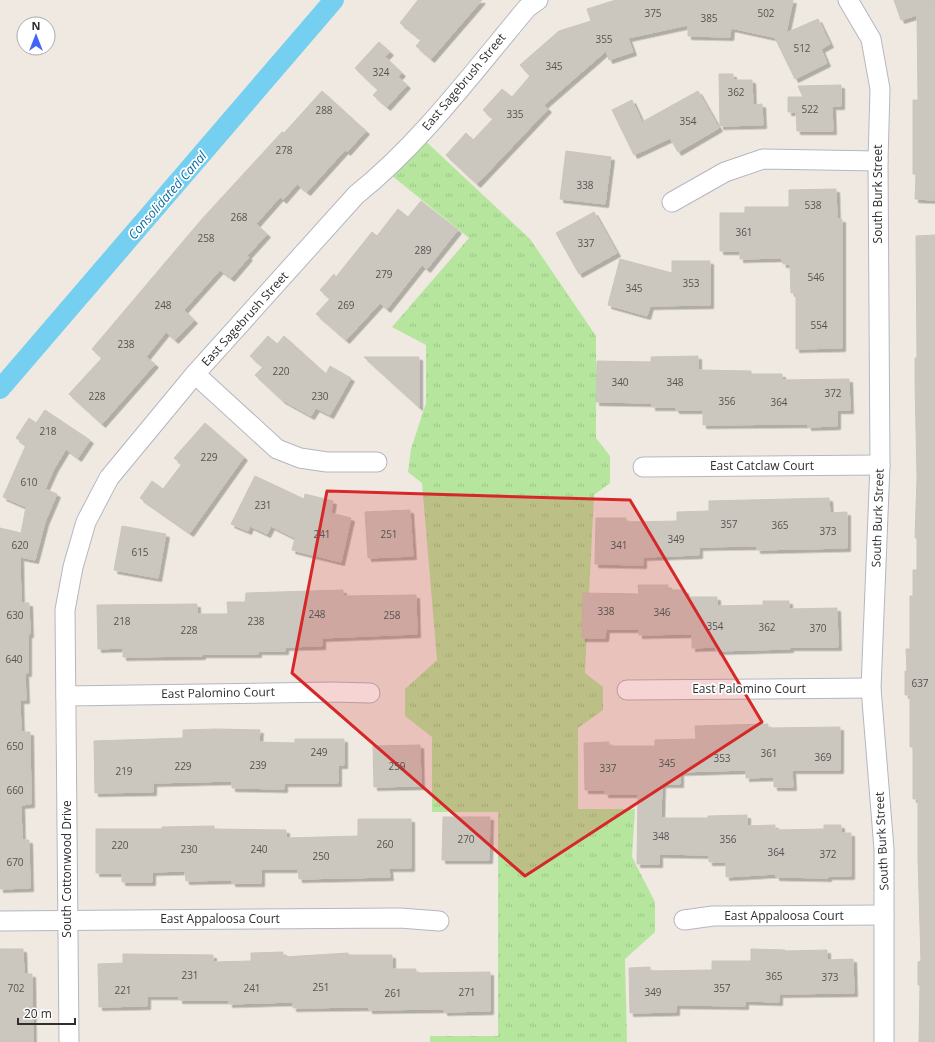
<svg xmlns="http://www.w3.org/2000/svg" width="935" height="1042" font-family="'Open Sans',sans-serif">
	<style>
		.park { fill: url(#park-tufts) }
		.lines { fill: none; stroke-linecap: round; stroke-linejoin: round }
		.canal { stroke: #75cff0; stroke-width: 20 }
		.building { fill: #cbc7bf; stroke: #cbc5ba; filter: url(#shadow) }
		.street-casing { stroke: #b4b7c1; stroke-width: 21 }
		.street { stroke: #fff; stroke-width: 19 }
		.marked { fill: #d62828; fill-opacity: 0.2; stroke: #d62828; stroke-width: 3; stroke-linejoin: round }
		.labels { text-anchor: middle; stroke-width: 3.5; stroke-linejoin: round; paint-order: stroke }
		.number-label { font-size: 10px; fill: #555452 }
		.street-label { font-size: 12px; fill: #2e2e2e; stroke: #fff }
		.water-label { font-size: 13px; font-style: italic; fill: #0d6fa3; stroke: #fff }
	</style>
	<defs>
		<pattern id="park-tufts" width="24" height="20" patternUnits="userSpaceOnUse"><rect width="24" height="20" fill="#b6e59e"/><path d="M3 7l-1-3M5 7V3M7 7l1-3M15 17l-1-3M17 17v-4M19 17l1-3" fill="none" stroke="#9dc588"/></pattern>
		<filter id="shadow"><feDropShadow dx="3.5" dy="3.5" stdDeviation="0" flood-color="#0004"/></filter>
	</defs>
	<rect width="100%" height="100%" fill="#efe9e1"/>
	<path class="park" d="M419,135L530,239L596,336V438L610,456V483L594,495L585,673L603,687V710L578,728V809H635L632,857L655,902V932L625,959L627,1042H430V1036H498V812H432V737L405,716V689L437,660L422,483L408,472L411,449L426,403V345L392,327L469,238L386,171Z"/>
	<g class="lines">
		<path class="canal" d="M0,389L334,0"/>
	</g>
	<g class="building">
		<path d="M418,0H482L431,59L416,46L421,40L400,23Z"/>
		<path d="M616,0H793L786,33L818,19L830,44L821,49L827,63L795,79L775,38H777L731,28L730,37L688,36V25L628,38L633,52L609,60L606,51L544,105L548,109L477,184L446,155L466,133L473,140L493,119L483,110L502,89L512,97L530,76L520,65L559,31L591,21L587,9Z"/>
		<path d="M894,0H935V200L915,199L916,174H913V100H918L917,15L901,20Z"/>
		<path d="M379,42L390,52L385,57L402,73L398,77L407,85L387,107L373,95L378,90L355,68Z"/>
		<path d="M719,74H733V80H752L753,105L762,104L763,125L720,126Z"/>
		<path d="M841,85V106H832L833,131H797L796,112H788V97H803L798,86Z"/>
		<path d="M322,91L366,131L347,152L345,150L307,192L297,184L283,200L280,197L256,224L267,234L247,256L249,257L231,278L220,270L184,310L194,320L175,340L166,332L146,357L155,364L102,424L69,394L102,358L92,349L202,219L282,132L284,133Z"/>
		<path d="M698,91L719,128L678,152L670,138L634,155L612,110L632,100L642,122Z"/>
		<path d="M566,151L611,157L605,204L560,199Z"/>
		<path d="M836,189L837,219H842V348L796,349V293H791L790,264H783L782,258L740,259V251H720V213H745V207H789V190Z"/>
		<path d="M421,201L458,230L427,269L422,265L387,309L380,303L346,340L316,314L330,299L320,290L334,274L336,277L372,232L377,236L398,209L408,217Z"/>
		<path d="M594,212L617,253L579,274L556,233Z"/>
		<path d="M935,235V1042H919L920,985H918V962L921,961L918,858V799H913V747H910V695H905V671H907L906,649H910V596H913V570H917V538H915L917,478L915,382V358H917L916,236Z"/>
		<path d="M620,259L672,273V261H710V305L650,306L647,316L608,305Z"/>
		<path d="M268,336L277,344L284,336L326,374L330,366L351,378L330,415L316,408L311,416L282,400L255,375L263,367L250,356Z"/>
		<path d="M698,356V370L751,371V374H782V380L849,379L850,410H837V426L808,427V424L703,425V410H676L675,407H652V403L596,402L597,361L651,362V357Z"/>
		<path d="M364,357H419V407Z"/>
		<path d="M45,410L90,440L78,458L66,449L54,469L45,489L57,494L45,522L35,560L20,557L21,603H29L30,634H28V673H25L26,700H20L21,732H30L31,804L21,805L22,840H29L30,888L0,889V528L21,533L26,507L3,497L26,445L16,438L29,418L36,423Z"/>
		<path d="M205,423L244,457L190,533L140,498L152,481L163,489L182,464L174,458Z"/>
		<path d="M255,476L304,499L305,494L333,501L331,513L351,518L341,562L292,550L295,538L271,526L267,534L250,526L248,531L231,524Z"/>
		<path d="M829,498L830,513L847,512V548L757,550V546L699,547V555L643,557V565L595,564L596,518H626V522L677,521V512L709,511V501Z"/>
		<path d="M410,510L413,556L368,558L365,512Z"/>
		<path d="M122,526L166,534L158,578L114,570Z"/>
		<path d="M638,585H668V590H685L686,597H717V606L763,605V601H789V609L837,608L838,647H790V649L716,651V647L692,648V634L639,635V629H606L605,638H582L583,593L639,594Z"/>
		<path d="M343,590V596L416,595L417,634L322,638V646L285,647V651H258V654H202V656L123,657V648L98,649L97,605L197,604V614H228L227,602H245L246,593Z"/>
		<path d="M768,724V728L840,727V770H792L793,787H774V777L746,778V770L680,772V784H662L661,818H708V816L747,815V826L775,825V830L824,829V825H841V833H851V876H828V878L776,877V874L726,877V862H709V855L659,854V864H637L638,794H605V790H585L584,743L609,742V746H655V740L696,739L695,726Z"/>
		<path d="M216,729L260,730L259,742L295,743V739H344V765H338V783H284V789L232,788V781L153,783V792L95,793L94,741L183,738V730Z"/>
		<path d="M420,745L421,786L374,787L373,746Z"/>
		<path d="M443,817H490L489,860H442Z"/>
		<path d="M358,819H411V868H389L390,877L299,879L298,869H261V883H232V880L186,881L185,871L152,872V882H122V873H96V829H162V827L214,826V829L286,830V838L358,836Z"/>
		<path d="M0,949H23L24,974H32L33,1042H0Z"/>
		<path d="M751,949L785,950V951L827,950V960L853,959L854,993L779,994V1002L745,1001V1006L676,1005V1012L630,1013L629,968L650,967V971L712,970V961H751Z"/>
		<path d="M283,952V957L348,953L349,955H392V969H416V973L490,972V1011L444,1012V1009L369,1010V1007L293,1008V1002L229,1004V1000H179V996H147V1006L99,1007L98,964L123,963V954L213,955V962L251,961V953Z"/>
	</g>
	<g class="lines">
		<defs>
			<g id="street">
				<path d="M848,0L871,39L880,89L878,161L880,465L871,688L884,849V1042"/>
				<path d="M672,202L725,172L763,159L878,161"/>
				<path d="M195,374L277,449L300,458L327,462H377"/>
				<path d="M643,467L880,465"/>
				<path d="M627,690L871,688"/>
				<path d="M66,696L333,692L370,693"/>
				<path d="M684,920L713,916L884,915"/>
				<path d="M0,921L400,918L439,921"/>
				<path d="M69,1042L65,610L73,567L86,522L109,478L195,374L356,195C422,142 473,72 527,8L538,0"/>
			</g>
		</defs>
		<use href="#street" class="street-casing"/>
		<use href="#street" class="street"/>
	</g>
	<path class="marked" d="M327,491L630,500L762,722L525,876L292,673Z"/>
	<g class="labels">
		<g class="number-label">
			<text x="653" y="17">375</text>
			<text x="766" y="17">502</text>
			<text x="709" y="22">385</text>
			<text x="604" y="43">355</text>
			<text x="802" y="52">512</text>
			<text x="554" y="70">345</text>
			<text x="381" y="76">324</text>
			<text x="736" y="96">362</text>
			<text x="810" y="113">522</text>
			<text x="324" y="114">288</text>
			<text x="515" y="118">335</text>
			<text x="688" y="125">354</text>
			<text x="284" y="154">278</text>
			<text x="585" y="189">338</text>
			<text x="813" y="209">538</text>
			<text x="239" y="221">268</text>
			<text x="744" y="236">361</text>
			<text x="206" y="242">258</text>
			<text x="586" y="247">337</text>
			<text x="423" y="254">289</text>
			<text x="384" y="278">279</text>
			<text x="816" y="281">546</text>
			<text x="691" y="287">353</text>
			<text x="634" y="292">345</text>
			<text x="163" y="309">248</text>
			<text x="346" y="309">269</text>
			<text x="819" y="329">554</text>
			<text x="126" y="348">238</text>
			<text x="281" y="375">220</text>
			<text x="620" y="386">340</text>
			<text x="675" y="386">348</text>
			<text x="833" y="397">372</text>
			<text x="97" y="400">228</text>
			<text x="320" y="400">230</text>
			<text x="727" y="405">356</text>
			<text x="779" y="406">364</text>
			<text x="48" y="435">218</text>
			<text x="209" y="461">229</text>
			<text x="29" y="486">610</text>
			<text x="263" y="509">231</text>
			<text x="729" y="528">357</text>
			<text x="780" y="529">365</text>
			<text x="828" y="535">373</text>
			<text x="322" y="538">241</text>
			<text x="389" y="538">251</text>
			<text x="676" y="543">349</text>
			<text x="20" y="549">620</text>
			<text x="619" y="549">341</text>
			<text x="140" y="556">615</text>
			<text x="606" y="615">338</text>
			<text x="662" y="616">346</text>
			<text x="317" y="618">248</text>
			<text x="15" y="619">630</text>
			<text x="392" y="619">258</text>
			<text x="122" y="625">218</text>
			<text x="256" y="625">238</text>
			<text x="715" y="630">354</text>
			<text x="767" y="631">362</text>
			<text x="818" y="632">370</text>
			<text x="189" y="634">228</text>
			<text x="14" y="663">640</text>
			<text x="920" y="687">637</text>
			<text x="15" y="750">650</text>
			<text x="319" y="756">249</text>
			<text x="769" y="757">361</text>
			<text x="823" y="761">369</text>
			<text x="722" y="762">353</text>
			<text x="667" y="767">345</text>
			<text x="258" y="769">239</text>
			<text x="183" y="770">229</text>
			<text x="397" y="770">259</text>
			<text x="608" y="772">337</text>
			<text x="124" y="775">219</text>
			<text x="15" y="794">660</text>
			<text x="661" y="840">348</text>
			<text x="466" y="843">270</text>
			<text x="728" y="843">356</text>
			<text x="385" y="848">260</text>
			<text x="120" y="849">220</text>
			<text x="189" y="853">230</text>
			<text x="259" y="853">240</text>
			<text x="776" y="856">364</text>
			<text x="828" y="858">372</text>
			<text x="321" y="860">250</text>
			<text x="15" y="866">670</text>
			<text x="190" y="979">231</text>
			<text x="774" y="980">365</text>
			<text x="830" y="981">373</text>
			<text x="321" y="991">251</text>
			<text x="16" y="992">702</text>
			<text x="252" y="992">241</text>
			<text x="722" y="992">357</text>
			<text x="123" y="994">221</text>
			<text x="467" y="996">271</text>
			<text x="653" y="996">349</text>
			<text x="393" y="997">261</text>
		</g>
		<g class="street-label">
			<text transform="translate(464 82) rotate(-50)" y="4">East Sagebrush Street</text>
			<text transform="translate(878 194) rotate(-90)" y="4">South Burk Street</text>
			<text transform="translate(245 319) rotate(-48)" y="4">East Sagebrush Street</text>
			<text x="762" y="470">East Catclaw Court</text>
			<text transform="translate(878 518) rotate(-88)" y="4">South Burk Street</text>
			<text x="749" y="693">East Palomino Court</text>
			<text transform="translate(218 693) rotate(-1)" y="4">East Palomino Court</text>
			<text transform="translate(882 841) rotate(-93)" y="4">South Burk Street</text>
			<text transform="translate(67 869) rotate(-90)" y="4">South Cottonwood Drive</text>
			<text x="784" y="920">East Appaloosa Court</text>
			<text x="220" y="923">East Appaloosa Court</text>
		</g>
		<g class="water-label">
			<text transform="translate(167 195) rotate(-49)" y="5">Consolidated Canal</text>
		</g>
	</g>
	<g transform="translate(36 36)"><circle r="19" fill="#ffffff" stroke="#ababab"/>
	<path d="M0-3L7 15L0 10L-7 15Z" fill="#4264fb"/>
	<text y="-6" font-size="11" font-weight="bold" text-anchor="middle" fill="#2e2e2e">N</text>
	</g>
	<path d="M18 1018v6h57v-6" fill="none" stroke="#2e2e2e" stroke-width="2"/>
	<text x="24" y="1018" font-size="12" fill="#2e2e2e" stroke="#ffffff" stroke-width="3" paint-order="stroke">20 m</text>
</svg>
